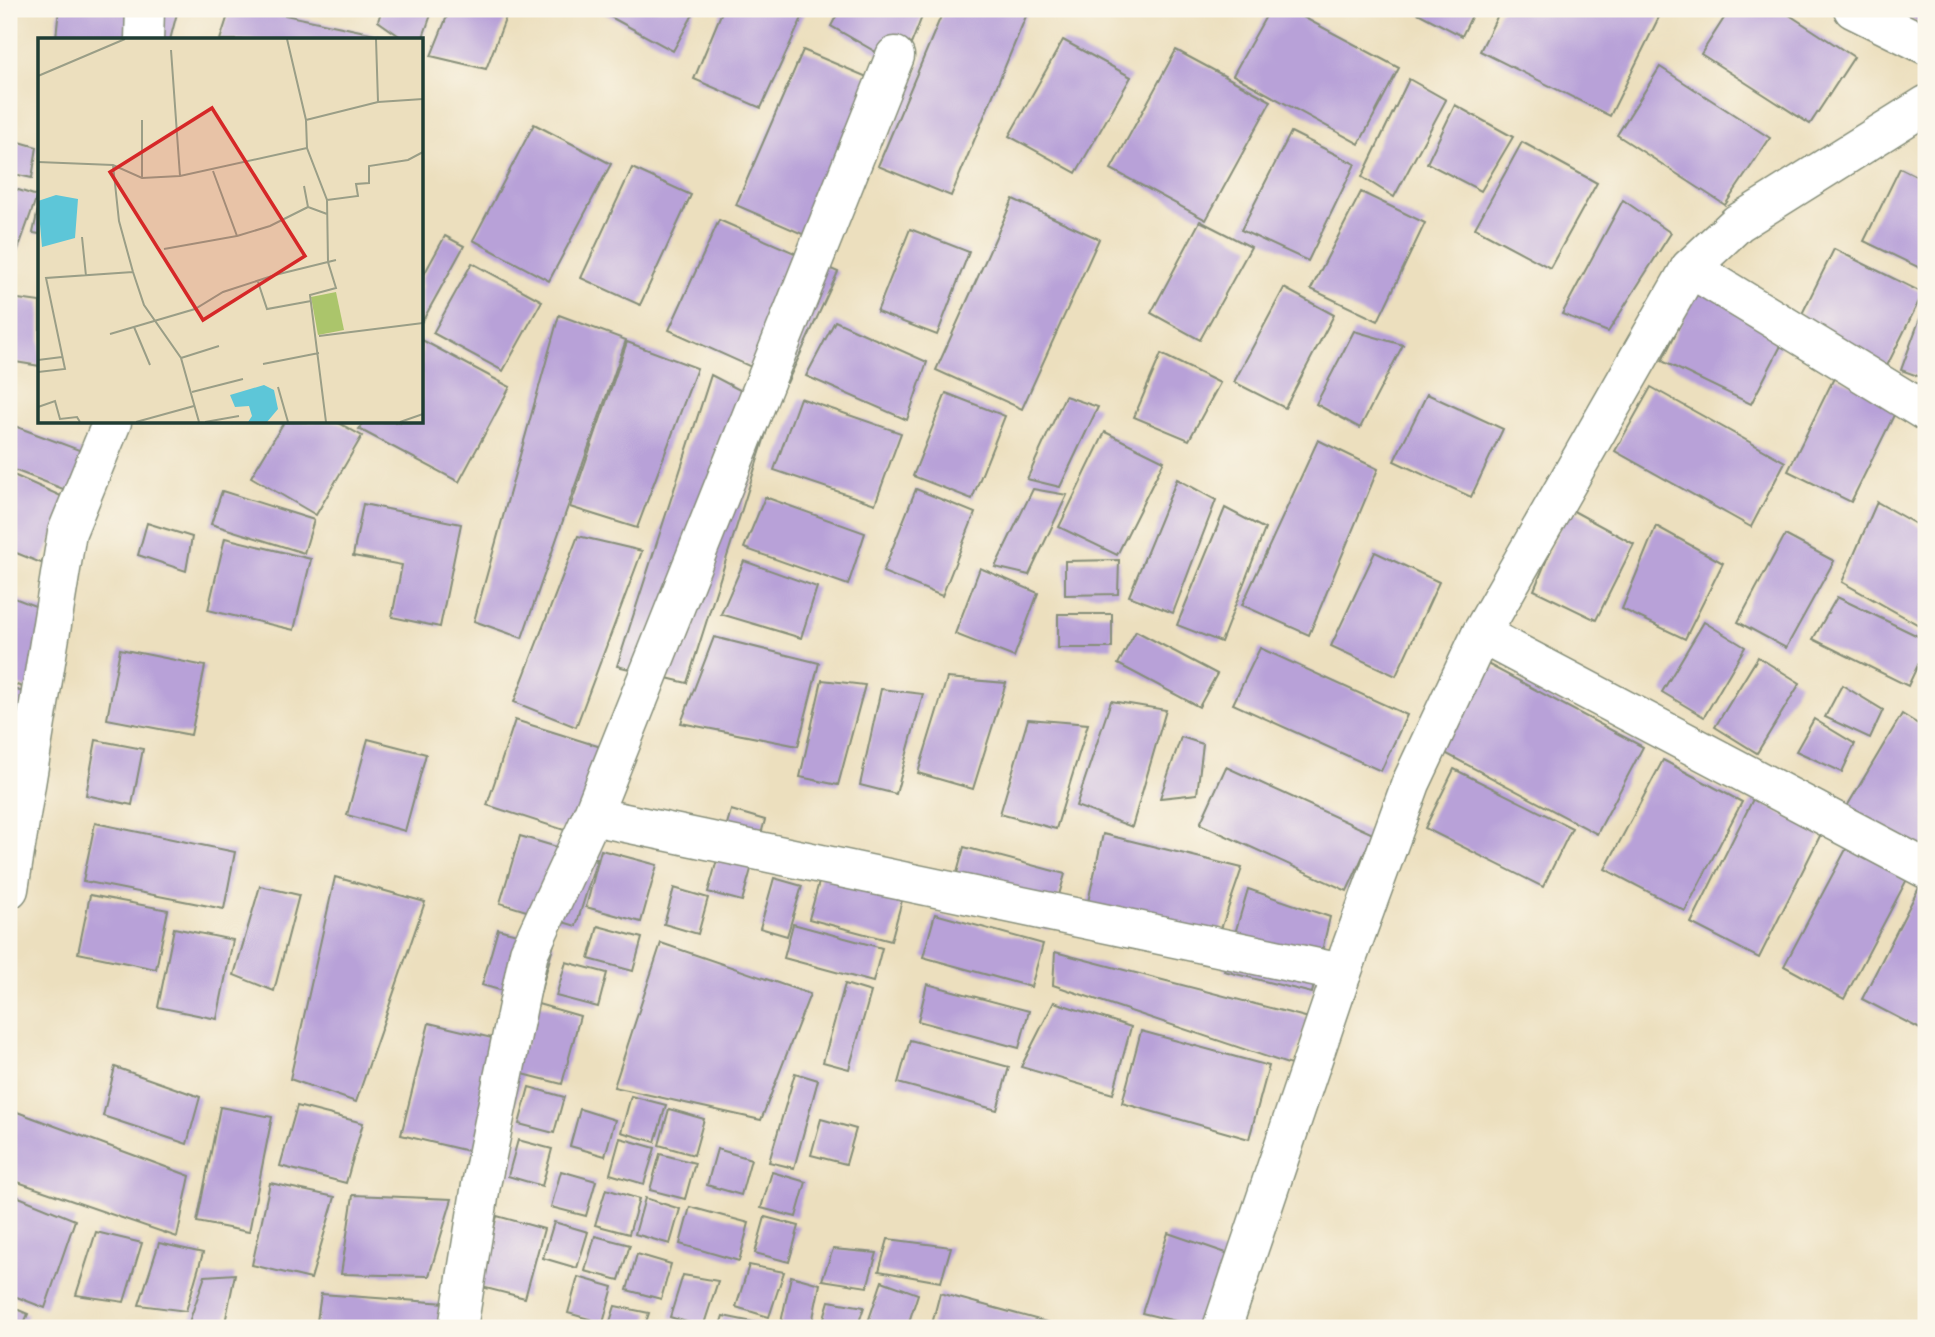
<svg xmlns="http://www.w3.org/2000/svg" width="1935" height="1337" font-family="Cardo,serif">
	<style>
		.building { fill: #b8a1d8 }
		.lines { fill: none; stroke-linecap: round; stroke-linejoin: round }
		.minor-casing { stroke: #868e79; stroke-width: 41 }
		.minor { stroke: #fff; stroke-width: 38 }
		.inset-road { fill: none; stroke: #9a9e87; stroke-width: 2 }
		.view { fill: #d62828; fill-opacity: 0.15; stroke: #d62828; stroke-width: 3.5 }
		.inset-edge { fill: none; stroke: #1f3d34; stroke-width: 3.5 }
	</style>
	<rect width="100%" height="100%" fill="#fbf7ec"/>
	<filter id="ink" filterUnits="userSpaceOnUse"><feTurbulence type="fractalNoise" baseFrequency=".0143" numOctaves="2"/><feDisplacementMap in="SourceGraphic" scale="14" xChannelSelector="R" yChannelSelector="G"/><feConvolveMatrix kernelMatrix="1 2 1 2 8 2 1 2 1" color-interpolation-filters="sRGB"/></filter>
	<filter id="wash" filterUnits="userSpaceOnUse"><feTurbulence type="fractalNoise" baseFrequency=".00686" numOctaves="4" result="noise"/><feDisplacementMap in="SourceGraphic" scale="28" xChannelSelector="R" yChannelSelector="G"/><feGaussianBlur stdDeviation="1.57" result="paint"/><feColorMatrix in="noise" values="0 0 0 0 0 0 0 0 0 0 0 0 0 0 0 0 0 1.4 0 .05"/><feComposite in="paint" operator="in"/></filter>
	<g filter="url(#wash)">
		<rect width="100%" height="100%" fill="#ecdfbe"/>
		<g id="blocks">
			<g class="building">
				<path d="M59,9H148L177,13L170,40H86L56,38Z"/>
				<path d="M230,9H257L384,36L383,40H220Z"/>
				<path d="M382,9H433L422,40H405L378,21Z"/>
				<path d="M450,9H509L486,69L431,56Z"/>
				<path d="M596,9H696L673,51Z"/>
				<path d="M723,9H806L761,108L694,79Z"/>
				<path d="M840,9H925L902,67L831,26Z"/>
				<path d="M944,9H1029L951,196L878,166Z"/>
				<path d="M1270,9H1288L1399,68L1359,144L1233,75Z"/>
				<path d="M1410,9H1475L1462,36Z"/>
				<path d="M1501,9H1663L1610,116L1480,51Z"/>
				<path d="M1730,9H1780L1854,57L1810,124L1701,54Z"/>
				<path d="M1892,9H1926V26Z"/>
				<path d="M1063,40L1131,77L1076,173L1009,136Z"/>
				<path d="M803,50L898,90L830,246L736,205Z"/>
				<path d="M1176,50L1271,101L1206,220L1111,169Z"/>
				<path d="M1660,67L1770,138L1725,205L1617,135Z"/>
				<path d="M1409,79L1446,100L1394,197L1362,177Z"/>
				<path d="M1455,105L1513,137L1481,191L1427,163Z"/>
				<path d="M534,124L611,164L549,281L473,240Z"/>
				<path d="M1291,132L1355,164L1308,261L1241,230Z"/>
				<path d="M9,139L37,147L32,178L9,173Z"/>
				<path d="M1522,142L1597,183L1550,268L1475,228Z"/>
				<path d="M632,168L691,195L640,305L581,278Z"/>
				<path d="M1900,168L1926,181V271L1864,241Z"/>
				<path d="M9,187L37,196L9,275Z"/>
				<path d="M1361,192L1425,223L1378,321L1311,289Z"/>
				<path d="M1013,199L1099,239L1022,409L936,370Z"/>
				<path d="M1623,200L1671,233L1608,332L1562,314Z"/>
				<path d="M39,205H40V234L33,233Z"/>
				<path d="M719,220L838,272L787,383L669,330Z"/>
				<path d="M1200,221L1251,247L1200,340L1151,313Z"/>
				<path d="M910,229L969,252L937,335L877,312Z"/>
				<path d="M445,236L464,246L422,322V278Z"/>
				<path d="M1834,249L1923,293L1887,366L1798,322Z"/>
				<path d="M472,263L542,301L503,371L433,333Z"/>
				<path d="M1284,288L1334,315L1285,408L1234,382Z"/>
				<path d="M1698,288L1788,332L1751,404L1662,361Z"/>
				<path d="M11,298L40,302V366L9,361Z"/>
				<path d="M1926,302V379L1901,370Z"/>
				<path d="M559,315L626,340L522,638L474,621Z"/>
				<path d="M835,321L927,362L907,420L806,376Z"/>
				<path d="M1354,331L1403,345L1360,428L1316,404Z"/>
				<path d="M422,340L510,387L459,482L359,429L363,422H422Z"/>
				<path d="M627,342L697,368L637,528L570,507Z"/>
				<path d="M1161,354L1220,383L1189,440L1134,417Z"/>
				<path d="M711,375L774,408L687,683L617,666Z"/>
				<path d="M1835,376L1898,407L1851,502L1788,471Z"/>
				<path d="M1651,387L1785,462L1751,527L1615,451Z"/>
				<path d="M946,393L1005,416L972,499L913,476Z"/>
				<path d="M1427,394L1503,429L1471,497L1394,461Z"/>
				<path d="M1065,396L1098,407L1060,487L1027,479Z"/>
				<path d="M800,398L901,433L875,504L774,470Z"/>
				<path d="M284,422H337L362,436L316,515L251,477Z"/>
				<path d="M9,424L90,454L76,494L9,468Z"/>
				<path d="M1105,432L1164,461L1117,555L1059,527Z"/>
				<path d="M1318,440L1378,469L1309,635L1242,605Z"/>
				<path d="M9,473L70,500L41,563L9,550Z"/>
				<path d="M1177,479L1216,500L1173,613L1129,596Z"/>
				<path d="M916,489L975,513L942,596L883,572Z"/>
				<path d="M1033,489L1067,495L1029,575L995,567Z"/>
				<path d="M222,491L314,520L304,553L211,524Z"/>
				<path d="M765,497L865,533L848,585L744,548Z"/>
				<path d="M1877,502L1926,530V629L1842,582Z"/>
				<path d="M363,504L461,524L440,627L392,617L402,565L353,556Z"/>
				<path d="M1225,508L1265,529L1221,642L1177,625Z"/>
				<path d="M1568,508L1634,544L1596,620L1534,590Z"/>
				<path d="M147,523L192,537L186,571L138,555Z"/>
				<path d="M1656,526L1723,563L1685,639L1622,609Z"/>
				<path d="M1785,535L1834,561L1786,648L1738,622Z"/>
				<path d="M578,536L642,551L576,727L514,702Z"/>
				<path d="M225,538L311,559L294,630L208,610Z"/>
				<path d="M1375,552L1439,582L1396,676L1331,646Z"/>
				<path d="M1119,560L1118,594L1065,595V561Z"/>
				<path d="M744,561L817,587L801,638L721,614Z"/>
				<path d="M980,568L1038,593L1014,657L955,634Z"/>
				<path d="M9,596L56,614L27,689L9,682Z"/>
				<path d="M1837,597L1926,640V648L1908,686L1813,639Z"/>
				<rect x="1058" y="614" width="54" height="34"/>
				<path d="M1704,622L1745,647L1704,717L1662,692Z"/>
				<path d="M1136,631L1217,674L1199,707L1118,664Z"/>
				<path d="M714,637L819,663L798,746L681,723Z"/>
				<path d="M1260,648L1407,715L1381,771L1233,704Z"/>
				<path d="M120,649L205,666L191,735L107,719Z"/>
				<path d="M1758,657L1800,683L1757,753L1715,727Z"/>
				<path d="M1478,659L1643,747L1597,834L1432,746Z"/>
				<path d="M947,678L1006,683L973,789L918,773Z"/>
				<path d="M822,680L865,685L838,785L800,777Z"/>
				<path d="M1842,685L1883,710L1870,738L1825,717Z"/>
				<path d="M9,688L34,695L17,763L9,761Z"/>
				<path d="M881,689L923,694L896,794L860,785Z"/>
				<path d="M1111,701L1166,710L1132,827L1076,806Z"/>
				<path d="M1902,714L1926,729V855L1846,808Z"/>
				<path d="M1028,719L1088,724L1056,829L1000,814Z"/>
				<path d="M1814,719L1855,744L1842,772L1796,751Z"/>
				<path d="M515,720L623,754L595,840L487,805Z"/>
				<path d="M1181,737L1203,744L1197,794L1160,798Z"/>
				<path d="M368,739L426,754L405,831L347,815Z"/>
				<path d="M96,740L143,749L132,805L86,795Z"/>
				<path d="M1663,760L1742,802L1685,911L1605,869Z"/>
				<path d="M1226,767L1373,834L1347,891L1200,824Z"/>
				<path d="M1454,769L1572,828L1543,887L1425,828Z"/>
				<path d="M1753,799L1821,834L1759,958L1691,923Z"/>
				<path d="M731,810L765,820L742,901L708,892Z"/>
				<path d="M95,823L235,852L224,909L83,881Z"/>
				<path d="M1103,834L1242,868L1211,958L1086,911Z"/>
				<path d="M520,836L597,859L576,926L500,903Z"/>
				<path d="M1853,836L1913,868L1844,999L1784,966Z"/>
				<path d="M964,847L1065,874L1049,930L949,903Z"/>
				<path d="M601,850L657,865L641,922L586,907Z"/>
				<path d="M822,871L904,893L891,941L809,919Z"/>
				<path d="M1926,874V1032L1862,999Z"/>
				<path d="M335,877L425,902L356,1102L290,1079Z"/>
				<path d="M774,878L802,886L787,936L760,928Z"/>
				<path d="M260,886L299,895L274,991L234,975Z"/>
				<path d="M674,888L708,898L698,934L664,924Z"/>
				<path d="M1248,889L1330,917L1312,993L1224,971Z"/>
				<path d="M90,895L168,910L156,969L78,953Z"/>
				<path d="M935,914L1043,944L1031,987L923,957Z"/>
				<path d="M793,924L882,948L873,982L784,958Z"/>
				<path d="M598,926L642,938L633,971L589,959Z"/>
				<path d="M174,928L233,940L217,1019L158,1007Z"/>
				<path d="M498,929L554,944L538,1001L482,985Z"/>
				<path d="M661,943L810,994L761,1120L614,1087Z"/>
				<path d="M1055,952L1309,1018L1291,1065L1053,985Z"/>
				<path d="M566,962L607,973L598,1007L556,996Z"/>
				<path d="M845,984L871,992L849,1069L823,1062Z"/>
				<path d="M927,984L1029,1011L1019,1048L918,1021Z"/>
				<path d="M1054,1002L1131,1027L1113,1094L1021,1067Z"/>
				<path d="M538,1004L580,1016L562,1084L523,1074L502,1159L401,1135L429,1023L525,1046Z"/>
				<path d="M1141,1031L1269,1066L1249,1139L1122,1103Z"/>
				<path d="M910,1040L1009,1067L997,1110L898,1083Z"/>
				<path d="M115,1067L200,1097L187,1144L103,1116Z"/>
				<path d="M795,1073L818,1080L794,1168L769,1162Z"/>
				<path d="M529,1087L564,1097L554,1133L519,1124Z"/>
				<path d="M631,1096L666,1105L655,1142L621,1132Z"/>
				<path d="M297,1106L363,1123L346,1183L280,1166Z"/>
				<path d="M220,1107L272,1117L249,1232L197,1222Z"/>
				<path d="M9,1109L190,1176L177,1237L9,1179Z"/>
				<path d="M580,1109L615,1120L605,1156L570,1146Z"/>
				<path d="M669,1109L704,1119L694,1155L659,1145Z"/>
				<path d="M821,1119L856,1129L846,1164L811,1155Z"/>
				<path d="M620,1138L655,1148L644,1184L610,1174Z"/>
				<path d="M518,1140L552,1149L542,1186L508,1176Z"/>
				<path d="M717,1149L751,1159L741,1195L707,1185Z"/>
				<path d="M660,1154L695,1163L685,1199L650,1190Z"/>
				<path d="M561,1171L596,1181L586,1216L551,1207Z"/>
				<path d="M772,1172L806,1182L796,1217L761,1208Z"/>
				<path d="M270,1183L335,1197L311,1279L252,1265Z"/>
				<path d="M606,1189L639,1199L629,1234L595,1225Z"/>
				<path d="M9,1193L75,1220L45,1308L9,1294Z"/>
				<path d="M353,1195L452,1199L429,1276L341,1274Z"/>
				<path d="M645,1198L680,1209L670,1244L635,1234Z"/>
				<path d="M690,1207L749,1223L739,1261L680,1244Z"/>
				<path d="M497,1216L544,1229L525,1298L478,1286Z"/>
				<path d="M765,1217L799,1226L789,1262L755,1253Z"/>
				<path d="M554,1222L588,1232L577,1268L543,1258Z"/>
				<path d="M96,1232L142,1243L124,1302L76,1295Z"/>
				<path d="M1168,1233L1229,1254L1205,1328L1142,1313Z"/>
				<path d="M595,1236L630,1245L619,1280L585,1271Z"/>
				<path d="M888,1239L951,1247L941,1282L879,1271Z"/>
				<path d="M159,1243L203,1253L186,1311L139,1305Z"/>
				<path d="M833,1249L877,1253L867,1287L822,1280Z"/>
				<path d="M637,1254L671,1264L661,1299L627,1290Z"/>
				<path d="M749,1265L784,1272L769,1317L736,1307Z"/>
				<path d="M235,1274L224,1328H187L205,1276Z"/>
				<path d="M683,1275L718,1281L703,1327L670,1317Z"/>
				<path d="M791,1276L820,1284L811,1328L780,1327Z"/>
				<path d="M578,1277L613,1287L603,1323L568,1313Z"/>
				<path d="M882,1281L918,1294L907,1328H866Z"/>
				<path d="M940,1293L1065,1327V1328H931Z"/>
				<path d="M321,1294L445,1303L437,1328H316Z"/>
				<path d="M829,1301L864,1307L857,1328H821Z"/>
				<path d="M9,1306L28,1314L22,1328H9Z"/>
				<path d="M615,1306L649,1313L644,1328H608Z"/>
				<path d="M723,1316L758,1323L756,1328H719Z"/>
			</g>
		</g>
	</g>
	<g filter="url(#ink)">
		<use href="#blocks" fill-opacity="0" stroke="#868e79" stroke-width="2"/>
		<g class="lines">
			<defs>
				<g id="minor">
					<path d="M1853,9L1926,45"/>
					<path d="M144,40L145,9"/>
					<path d="M895,56L592,816L1342,973"/>
					<path d="M1690,268L1926,412"/>
					<path d="M1481,634L1926,869"/>
					<path d="M9,889L67,532L112,422"/>
					<path d="M458,1328L481,1185L529,952L592,816"/>
					<path d="M1222,1328L1342,973L1411,783L1481,634L1690,268L1738,223L1926,105"/>
				</g>
			</defs>
			<use href="#minor" class="minor-casing"/>
			<use href="#minor" class="minor"/>
		</g>
	</g>
	<g transform="translate(38 38)">
		<rect width="385" height="385" fill="#ecdfbe"/>
		<path d="M298,254L306,292L280,297L273,259Z" fill="#abc56b"/>
		<path d="M18,157L40,161L37,200L4,209L0,163ZM226,347L236,352L240,371L229,384H210L214,378L211,368L197,369L192,357Z" fill="#5dc6d8"/>
		<path class="inset-road" d="M249,1L268,82L269,110L289,162L290,224L298,250L272,257L288,384M338,1L340,64M133,12L142,138M0,38L87,1M104,82V140M268,82L340,64L385,61M0,124L75,127L104,140L142,138L269,110M75,127L81,183L95,234L106,267L143,320L161,384M266,148L270,169L289,176M289,162L320,158L318,146L331,145V128L370,122L385,114M199,198L232,188L270,169M44,199L48,238M126,211L199,198L175,133M220,244L229,271L273,263M96,289L112,327M72,296L157,271L185,254L237,237L298,222M281,298L385,285M143,320L181,308M0,322L24,319M225,326L281,315M0,334L27,331L8,240L95,234M240,349L250,384M154,354L205,341M0,369L17,363L22,381L39,379L42,384M98,384L156,368M167,384L201,378M362,384L385,376"/>
		<path class="view" d="M174,70L267,218L165,282L72,134Z"/>
		<rect width="385" height="385" class="inset-edge"/>
	</g>
	<rect width="1935" height="1337" fill="none" stroke="#fbf7ec" stroke-width="35"/>
</svg>
